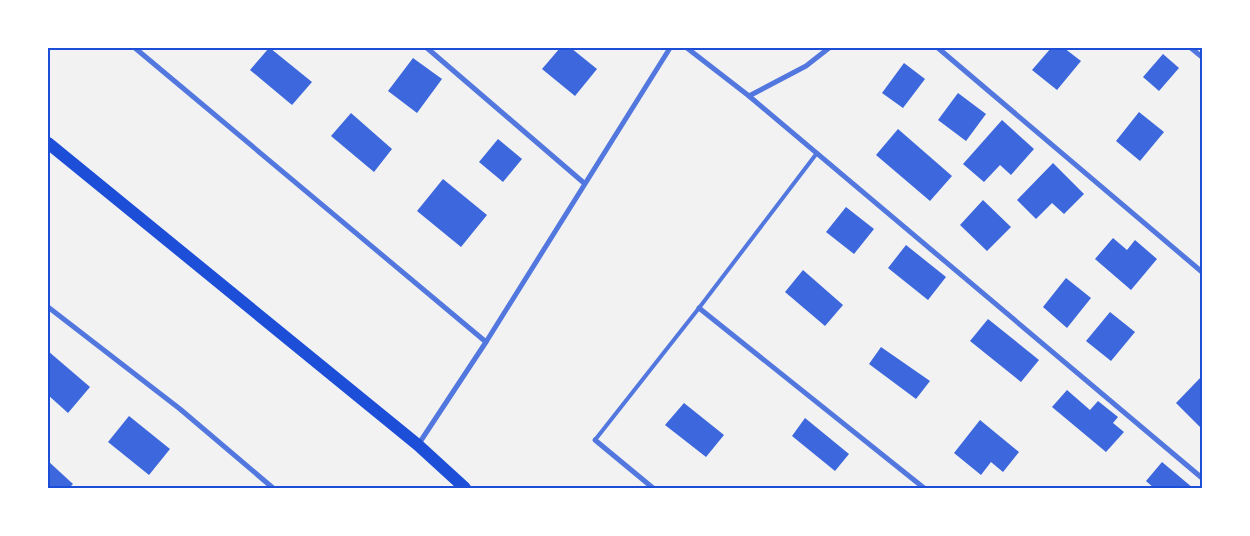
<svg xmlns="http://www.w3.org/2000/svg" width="1250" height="536" font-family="Lora,serif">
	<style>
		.building { fill: #3d67dc }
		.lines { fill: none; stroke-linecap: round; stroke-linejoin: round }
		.service { stroke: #5277de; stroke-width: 4 }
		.minor { stroke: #5277de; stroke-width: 5 }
		.primary { stroke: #1d4ed8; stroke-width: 12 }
		.neatline { fill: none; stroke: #1d4ed8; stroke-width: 2 }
	</style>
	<rect width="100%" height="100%" fill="#f2f2f2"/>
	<g class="building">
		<path d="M269,48H270L312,82L292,105L250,70Z"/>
		<path d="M560,48H571L597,69L575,96L542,69Z"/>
		<path d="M1051,48H1064L1081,61L1057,90L1032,70Z"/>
		<path d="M1163,54L1179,68L1159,91L1143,77Z"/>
		<path d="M413,58L442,79L417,113L388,91Z"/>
		<path d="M904,63L925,79L903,108L882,93Z"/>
		<path d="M958,93L986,114L966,141L938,120Z"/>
		<path d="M1139,112L1164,132L1140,161L1116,141Z"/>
		<path d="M351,113L392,149L374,172L331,136Z"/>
		<path d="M1002,120L1034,149L1011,175L1000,165L984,182L963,164Z"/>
		<path d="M898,129L952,176L930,201L876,155Z"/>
		<path d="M498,139L522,159L503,182L479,162Z"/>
		<path d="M1053,163L1084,194L1064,214L1052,203L1036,219L1017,200Z"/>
		<path d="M443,179L487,215L461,247L417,211Z"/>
		<path d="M983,200L1011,227L987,251L960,225Z"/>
		<path d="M846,207L874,229L854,254L826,232Z"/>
		<path d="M1113,238L1127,250L1135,240L1157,259L1131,290L1095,259Z"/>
		<path d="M906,245L946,277L928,300L888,268Z"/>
		<path d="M803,270L843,305L825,326L785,292Z"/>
		<path d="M1066,278L1091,298L1067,328L1043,307Z"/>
		<path d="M1110,312L1135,332L1111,361L1086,341Z"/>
		<path d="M988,319L1039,360L1021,382L970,341Z"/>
		<path d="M881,347L930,381L916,399L869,364Z"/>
		<path d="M48,351L90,387L68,413L48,395Z"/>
		<path d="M1202,376V429L1176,403Z"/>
		<path d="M1067,390L1090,410L1098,401L1118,417L1113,423L1124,432L1106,452L1052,407Z"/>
		<path d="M684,403L724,435L706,457L665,425Z"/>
		<path d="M129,416L170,449L149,475L108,442Z"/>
		<path d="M805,418L849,454L835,471L792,436Z"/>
		<path d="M980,420L1019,452L1003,472L991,462L981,475L954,453Z"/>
		<path d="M48,461L73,484L69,488H48Z"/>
		<path d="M1162,462L1193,488H1154L1146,481Z"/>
	</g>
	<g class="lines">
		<path class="service" d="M595,440L699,308L817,153"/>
		<g class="minor">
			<path d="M135,48L486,342"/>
			<path d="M427,48L584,183"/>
			<path d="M687,48L749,96L806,66L829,48"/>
			<path d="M938,48L1202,272"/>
			<path d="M1191,48L1202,57"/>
			<path d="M749,96L1202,478"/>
			<path d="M48,307L180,409L273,488"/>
			<path d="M699,308L924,488"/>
			<path d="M595,440L653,488"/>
			<path d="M418,445L486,342L670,48"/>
		</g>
		<path class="primary" d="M48,143L418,445L465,488"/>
	</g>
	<rect width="1250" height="536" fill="none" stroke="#ffffff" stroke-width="98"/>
	<rect x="49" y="49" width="1152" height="438" class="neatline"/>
</svg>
